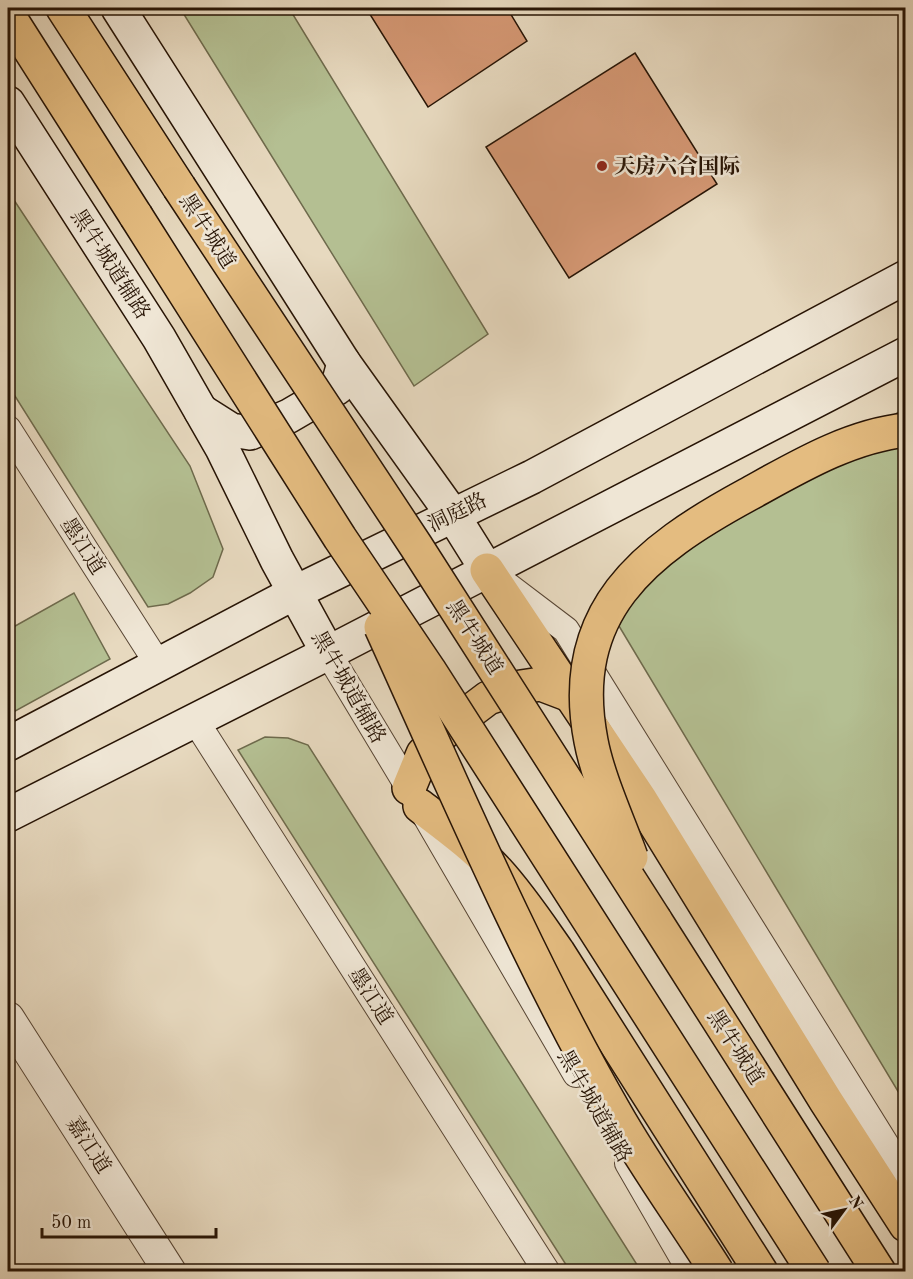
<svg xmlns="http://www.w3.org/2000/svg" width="913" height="1279" font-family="'Old Standard TT','Noto Serif SC',serif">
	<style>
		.green { fill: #b4bf92; stroke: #6e6a4c; stroke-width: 1.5 }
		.building { fill: #d49773; stroke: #271405; stroke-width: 1.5 }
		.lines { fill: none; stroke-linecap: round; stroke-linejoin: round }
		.minor-casing { stroke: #574534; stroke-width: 28 }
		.tertiary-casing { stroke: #574534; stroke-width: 34 }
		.secondary-casing { stroke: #271405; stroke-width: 36 }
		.trunk-casing { stroke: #271405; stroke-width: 36 }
		.minor { stroke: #efe6d5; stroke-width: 26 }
		.tertiary { stroke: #efe6d5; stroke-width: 32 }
		.secondary { stroke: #efe6d5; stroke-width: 33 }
		.trunk { stroke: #e4bc80; stroke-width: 33 }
		.trunk-bridge-casing { stroke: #271405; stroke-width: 36; stroke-linecap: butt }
		.trunk-bridge { stroke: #e4bc80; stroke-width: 33 }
		.poi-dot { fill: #8f2418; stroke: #efe6d5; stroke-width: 2 }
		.labels { text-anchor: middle; stroke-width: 5; stroke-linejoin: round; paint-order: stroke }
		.poi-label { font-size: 21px; font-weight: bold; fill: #271405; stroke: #efe6d5; text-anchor: start }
		.street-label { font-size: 21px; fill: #271405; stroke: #efe6d5 }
	</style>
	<rect width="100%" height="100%" fill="#e7d9bf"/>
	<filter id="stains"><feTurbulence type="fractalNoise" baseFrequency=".00333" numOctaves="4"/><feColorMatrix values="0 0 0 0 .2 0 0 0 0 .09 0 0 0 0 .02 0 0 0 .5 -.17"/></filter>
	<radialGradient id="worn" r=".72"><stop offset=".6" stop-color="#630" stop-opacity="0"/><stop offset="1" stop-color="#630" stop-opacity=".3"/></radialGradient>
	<g class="green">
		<path d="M180,8H289L488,334L414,386Z"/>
		<path d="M8,191L190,466L223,549L213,577L190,593L168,604L148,607L8,385Z"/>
		<path d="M905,408V1103L619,626L622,611L676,556Z"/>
		<path d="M74,593L110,659L8,715V630Z"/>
		<path d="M265,737L288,738L308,745L641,1271H570L238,750Z"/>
	</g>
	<g class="building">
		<path d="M366,8H507L527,41L428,107Z"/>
		<path d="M635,53L717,184L569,278L486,147Z"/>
	</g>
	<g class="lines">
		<defs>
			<g id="minor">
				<path d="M8,429L158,664"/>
				<path d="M500,580L566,630L906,1177"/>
				<path d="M328,653L420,806L576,1074"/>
				<path d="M195,720L547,1272"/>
				<path d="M628,1163L691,1272"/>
			</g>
			<path id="tertiary" d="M8,1018L170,1272"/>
			<g id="secondary">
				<path d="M118,8L344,363L452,514L487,570"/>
				<path d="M8,103L159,338L222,448L277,560L328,653"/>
				<path d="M201,411L231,430L250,433L289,416L337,388L344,363"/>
				<path d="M8,744L296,592L532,477L906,277"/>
				<path d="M8,815L328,653L906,354"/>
			</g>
			<g id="trunk">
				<path d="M63,8L179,187"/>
				<path d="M8,15L136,216"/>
				<path d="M487,570L640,799L826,1101L906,1225"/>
				<path d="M409,788L423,754L447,729L488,698L521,687L541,684L570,695"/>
				<path d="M420,806C446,826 474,846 497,871C520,896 539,925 558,952L761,1272"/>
				<path d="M655,920L879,1272"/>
			</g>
		</defs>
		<use href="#minor" class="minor-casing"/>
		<use href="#tertiary" class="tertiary-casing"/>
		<use href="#secondary" class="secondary-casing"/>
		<use href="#trunk" class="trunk-casing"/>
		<use href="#minor" class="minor"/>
		<use href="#tertiary" class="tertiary"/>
		<use href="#secondary" class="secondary"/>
		<use href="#trunk" class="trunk"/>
		<defs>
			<g id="trunk-bridge">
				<path d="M179,187L416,546L655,920"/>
				<path d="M136,216L340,538L429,670L814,1272"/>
				<path d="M381,627C455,790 525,955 614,1111C645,1166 683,1218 717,1272"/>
				<path d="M631,857C618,821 598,778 591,741C566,612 644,551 747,495C796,468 849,436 906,430"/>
			</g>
		</defs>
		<use href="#trunk-bridge" class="trunk-bridge-casing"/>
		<use href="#trunk-bridge" class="trunk-bridge"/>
	</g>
	<circle class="poi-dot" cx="602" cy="166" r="6"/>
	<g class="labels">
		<g class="poi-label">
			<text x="614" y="173">天房六合国际</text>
		</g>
		<g class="street-label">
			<text transform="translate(208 231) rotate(57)" y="7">黑牛城道</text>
			<text transform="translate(111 264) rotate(57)" y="7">黑牛城道辅路</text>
			<text transform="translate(457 512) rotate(-26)" y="7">洞庭路</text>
			<text transform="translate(83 546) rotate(57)" y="7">墨江道</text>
			<text transform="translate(475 637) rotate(57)" y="7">黑牛城道</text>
			<text transform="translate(349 687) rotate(60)" y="7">黑牛城道辅路</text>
			<text transform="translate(371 996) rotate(57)" y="7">墨江道</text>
			<text transform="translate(736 1047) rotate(57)" y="7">黑牛城道</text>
			<text transform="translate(595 1106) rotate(60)" y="7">黑牛城道辅路</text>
			<text transform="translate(89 1145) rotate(57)" y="7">嘉江道</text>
		</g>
	</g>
	<rect width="913" height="1279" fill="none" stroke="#e7d9bf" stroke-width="30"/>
	<rect x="9" y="9" width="895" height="1261" fill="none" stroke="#271405" stroke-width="3"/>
	<rect x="15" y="15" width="883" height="1249" fill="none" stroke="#271405" stroke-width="1.5"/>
	<g transform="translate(844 1210) rotate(57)" stroke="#efe6d5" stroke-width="4.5" paint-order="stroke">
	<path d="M0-4.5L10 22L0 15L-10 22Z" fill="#271405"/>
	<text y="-9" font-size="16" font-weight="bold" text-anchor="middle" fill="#271405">N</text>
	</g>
	<path d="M42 1228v9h174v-9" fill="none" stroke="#271405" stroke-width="3"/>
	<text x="51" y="1228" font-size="18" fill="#271405" stroke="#efe6d5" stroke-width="4.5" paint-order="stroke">50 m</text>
	<rect width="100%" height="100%" filter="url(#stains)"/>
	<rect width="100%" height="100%" fill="url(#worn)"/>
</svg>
